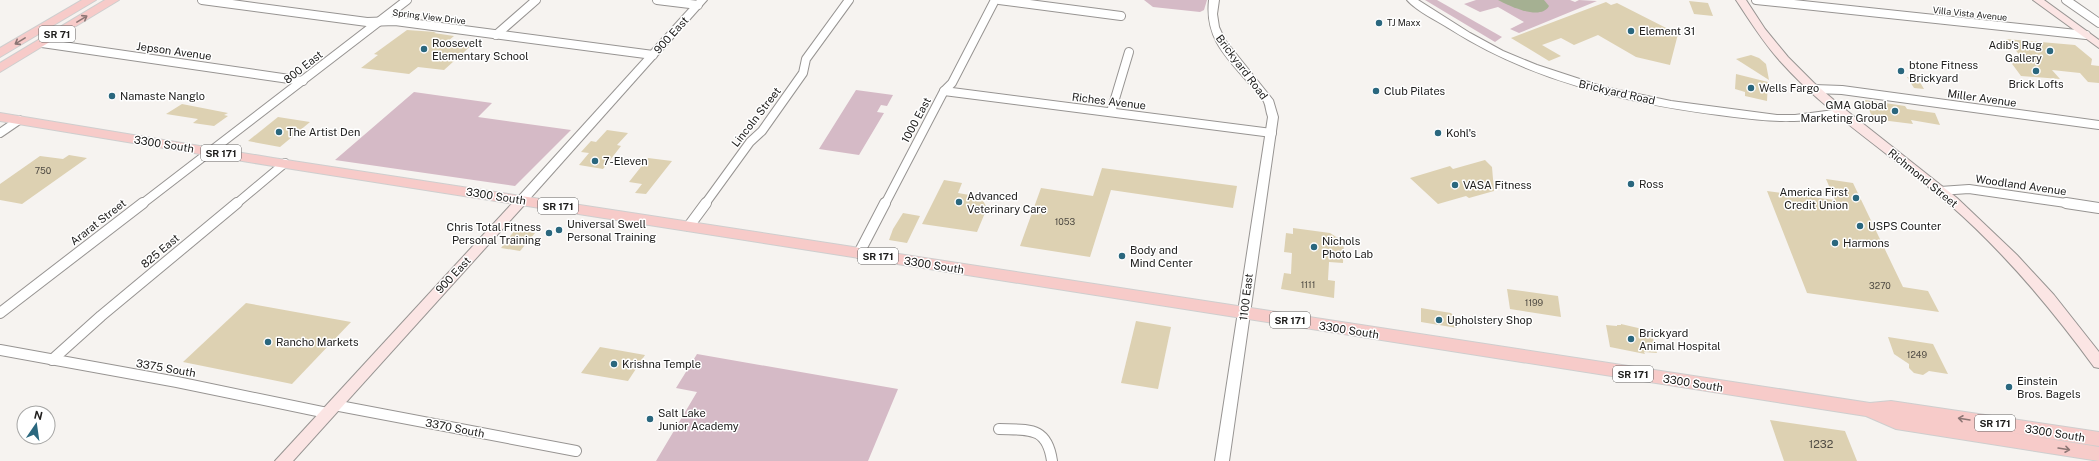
<svg xmlns="http://www.w3.org/2000/svg" width="2099" height="461" font-family="'Public Sans',sans-serif">
	<style>
		.green { fill: #d5bac6 }
		.water { fill: #a5b092 }
		.building { fill: #ddd1b2 }
		.lines { fill: none; stroke-linecap: round; stroke-linejoin: round }
		.minor-far1-casing { stroke: #979492; stroke-width: 10 }
		.minor-casing { stroke: #979492; stroke-width: 12 }
		.tertiary-casing { stroke: #979492; stroke-width: 2 }
		.secondary-casing { stroke: #979492; stroke-width: 2 }
		.primary-casing { stroke: #cecece; stroke-width: 2 }
		.minor-far1 { stroke: #fff; stroke-width: 8 }
		.minor { stroke: #fff; stroke-width: 10 }
		.tertiary { fill: #fff; fill-rule: evenodd }
		.secondary { fill: #fbe5e4; fill-rule: evenodd }
		.primary { fill: #f7cbc9; fill-rule: evenodd }
		.oneway { stroke: #8c7674 }
		.poi-dot { fill: #2a677e; stroke: #fff; stroke-width: 1.5 }
		.labels { text-anchor: middle; stroke-width: 3; stroke-linejoin: round; paint-order: stroke }
		.far-street-label { font-size: 9px; fill: #21201f; stroke: #fff }
		.far-poi-label { font-size: 9px; fill: #21201f; stroke: #fff; text-anchor: start }
		.number-label { font-size: 9px; fill: #504c44 }
		.shield { fill: #fff; stroke: #646362; stroke-width: 1 }
		.shield-label { font-size: 10px; font-weight: bold; fill: #21201f }
		.poi-label { font-size: 11px; fill: #21201f; stroke: #fff; text-anchor: start }
		.street-label { font-size: 11px; fill: #21201f; stroke: #fff }
		.near-number-label { font-size: 11px; fill: #504c44 }
	</style>
	<rect width="100%" height="100%" fill="#f6f3f0"/>
	<g class="green">
		<path d="M1144,0H1207L1204,10L1200,12L1153,7Z"/>
		<path d="M1425,0H1437L1502,37L1495,42Z"/>
		<path d="M1476,0H1570L1575,2L1579,0L1597,1L1519,33L1510,29L1524,22L1498,7L1480,12L1464,4Z"/>
		<path d="M856,90L893,95L887,106L881,105L877,112L884,113L859,155L819,149Z"/>
		<path d="M414,92L492,103L478,117L571,130L515,186L335,160Z"/>
		<path d="M697,354L898,389L868,461H656L697,392L676,388Z"/>
	</g>
	<path class="water" d="M1498,0H1544L1549,6C1541,21 1509,6 1498,0Z"/>
	<g class="building">
		<path d="M1689,1L1708,3L1713,16L1694,14Z"/>
		<path d="M1606,2L1611,5L1617,3L1678,34L1670,65L1636,57L1598,35L1574,45L1561,38L1542,45L1561,56L1549,61L1511,38Z"/>
		<path d="M407,30L436,32L434,33L454,36L448,41L473,44L444,70L418,67L409,74L361,68L378,55L374,54Z"/>
		<path d="M2006,39L2075,45L2092,59L2091,65L2099,66V83L2088,82L2080,73L2052,70L2060,79L2021,76L2007,57L2023,59Z"/>
		<path d="M1751,55L1759,58L1766,64L1769,80L1736,59Z"/>
		<path d="M1736,74L1768,82L1767,101L1745,96V92L1735,89Z"/>
		<path d="M1907,77L1918,79L1924,89L1914,88Z"/>
		<path d="M1865,100L1905,106L1907,109L1935,113L1940,125L1911,120L1913,124L1873,119Z"/>
		<path d="M182,104L228,113L224,115L228,116L214,126L193,123L198,119L166,114Z"/>
		<path d="M278,117L310,122L280,147L248,141Z"/>
		<path d="M607,130L628,133L617,145L621,146L603,169L579,165L589,153L581,152L591,141L596,142Z"/>
		<path d="M69,155L87,158L22,204L0,200V184L40,156L63,159Z"/>
		<path d="M648,158L672,161L646,194L635,193L642,184L629,182Z"/>
		<path d="M1485,160L1492,167L1494,191L1469,198L1466,196L1438,204L1410,178L1450,166L1453,169Z"/>
		<path d="M1102,168L1237,186L1233,208L1111,190L1090,257L1020,246L1041,188L1093,196Z"/>
		<path d="M1826,179L1853,183L1903,287L1928,291L1939,312L1807,293L1767,191L1835,200Z"/>
		<path d="M944,180L962,183L958,193L981,197L987,208L977,232L922,224Z"/>
		<path d="M903,213L920,216L907,243L889,240L893,229Z"/>
		<path d="M1293,228L1330,233L1344,242L1343,263L1329,262L1328,280L1335,281L1334,298L1281,289L1284,273L1291,274L1292,253L1284,252L1286,233L1293,234Z"/>
		<path d="M515,230L535,233L520,251L501,248Z"/>
		<path d="M1507,289L1558,296L1561,317L1510,309Z"/>
		<path d="M246,303L351,322L292,384L183,362Z"/>
		<path d="M1421,308L1451,313L1456,318L1457,328L1421,322Z"/>
		<path d="M1136,321L1171,327L1158,389L1121,383Z"/>
		<path d="M1621,324L1651,331L1657,353L1644,352L1645,354L1610,347L1606,325L1617,326V325H1621Z"/>
		<path d="M1888,337L1933,344L1948,374L1929,371L1923,375L1914,373L1909,368V364L1894,354Z"/>
		<path d="M600,347L645,355L628,381L581,373Z"/>
		<path d="M1770,420L1845,431L1857,461H1784Z"/>
	</g>
	<g class="lines">
		<defs>
			<g id="minor-far1">
				<path d="M202,0L367,22L395,21L653,55"/>
				<path d="M657,0L698,5"/>
				<path d="M999,0L1121,16"/>
				<path d="M1756,0L2086,35"/>
				<path d="M2066,0L2099,23"/>
				<path d="M496,35L536,0"/>
				<path d="M42,43L303,81"/>
				<path d="M1814,89L1842,90L2099,125"/>
				<path d="M944,91L1272,133"/>
				<path d="M1111,112L1129,52"/>
				<path d="M0,133L19,120"/>
				<path d="M1940,191L1969,189L2073,204"/>
				<path d="M142,204L407,0"/>
				<path d="M236,204L285,163"/>
				<path d="M705,204L750,142L762,131L803,73L806,59L849,0"/>
				<path d="M885,204L944,91L952,83L995,0"/>
			</g>
			<g id="minor">
				<path d="M2066,203L2099,208"/>
				<path d="M689,226L706,203"/>
				<path d="M859,253L885,203"/>
				<path d="M0,313L143,203"/>
				<path d="M0,350L177,382L327,413"/>
				<path d="M52,360L101,316L237,203"/>
				<path d="M334,405L576,451"/>
				<path d="M999,429C1029,430 1047,426 1052,461"/>
			</g>
			<g id="tertiary">
				<path d="M697,0H707L526,203H518L516,200L518,197Z"/>
				<path d="M1209,0H1219L1217,14L1219,27L1225,40L1273,100L1278,117L1229,461H1215L1268,117C1266,112 1266,106 1264,102C1260,94 1252,87 1246,80C1224,55 1205,36 1209,0Z"/>
				<path d="M1407,0H1418L1470,33L1503,51L1537,65L1604,87L1671,101L1777,115H1795L1842,109L1847,112L1842,115C1826,117 1810,121 1794,121C1769,122 1743,118 1719,115C1625,103 1530,80 1450,29C1438,21 1416,11 1407,0Z"/>
			</g>
			<g id="secondary">
				<path d="M1736,0H1746L1765,29L1788,57L1814,83L1842,107L1957,198L2017,255L2054,295L2099,352V368L2094,367C2051,308 2004,252 1949,204C1894,156 1830,117 1780,61C1763,42 1750,21 1736,0Z"/>
				<path d="M2033,0H2044L2099,40V48Z"/>
				<path d="M522,196L528,200L526,203L293,461H275L518,197Z"/>
			</g>
			<g id="primary">
				<path d="M82,0H96L0,57V48Z"/>
				<path d="M105,0H119L0,72V63Z"/>
				<path d="M0,113L273,158L1870,403L1891,401L2099,432V446L2006,432L2099,447V461L1896,429L1866,416L273,166L0,121Z"/>
			</g>
		</defs>
		<use href="#minor-far1" class="minor-far1-casing"/>
		<use href="#minor" class="minor-casing"/>
		<use href="#tertiary" class="tertiary-casing"/>
		<use href="#secondary" class="secondary-casing"/>
		<use href="#primary" class="primary-casing"/>
		<use href="#minor-far1" class="minor-far1"/>
		<use href="#minor" class="minor"/>
		<use href="#tertiary" class="tertiary"/>
		<use href="#secondary" class="secondary"/>
		<use href="#primary" class="primary"/>
	</g>
	<defs><path id="oneway-shaft" d="M-6 0H5M1.5-3L5.5 0L1.5 3" fill="none" stroke-width="1.6" stroke-linecap="round" stroke-linejoin="round"/></defs>
	<g class="oneway">
		<use href="#oneway-shaft" transform="translate(82 19) rotate(-31)"/>
		<use href="#oneway-shaft" transform="translate(20 41) rotate(149)"/>
		<use href="#oneway-shaft" transform="translate(1964 419) rotate(-171)"/>
		<use href="#oneway-shaft" transform="translate(2064 449) rotate(9)"/>
	</g>
	<g class="poi-dot">
		<circle cx="1379" cy="23" r="4"/>
		<circle cx="1631" cy="31" r="4"/>
		<circle cx="424" cy="49" r="4"/>
		<circle cx="2050" cy="51" r="4"/>
		<circle cx="1901" cy="71" r="4"/>
		<circle cx="2036" cy="71" r="4"/>
		<circle cx="1751" cy="88" r="4"/>
		<circle cx="1376" cy="91" r="4"/>
		<circle cx="112" cy="96" r="4"/>
		<circle cx="1895" cy="111" r="4"/>
		<circle cx="279" cy="132" r="4"/>
		<circle cx="1438" cy="133" r="4"/>
		<circle cx="595" cy="161" r="4"/>
		<circle cx="1631" cy="184" r="4"/>
		<circle cx="1455" cy="185" r="4"/>
		<circle cx="1856" cy="198" r="4"/>
		<circle cx="959" cy="202" r="4"/>
		<circle cx="1860" cy="226" r="4"/>
		<circle cx="559" cy="230" r="4"/>
		<circle cx="549" cy="233" r="4"/>
		<circle cx="1835" cy="243" r="4"/>
		<circle cx="1314" cy="247" r="4"/>
		<circle cx="1122" cy="256" r="4"/>
		<circle cx="1439" cy="320" r="4"/>
		<circle cx="1631" cy="339" r="4"/>
		<circle cx="268" cy="342" r="4"/>
		<circle cx="614" cy="364" r="4"/>
		<circle cx="2009" cy="387" r="4"/>
		<circle cx="650" cy="419" r="4"/>
	</g>
	<g class="labels">
		<g class="far-street-label">
			<text transform="translate(1970 14) rotate(6)" y="3">Villa Vista Avenue</text>
			<text transform="translate(429 17) rotate(7)" y="3">Spring View Drive</text>
		</g>
		<g class="far-poi-label">
			<text x="1387" y="26">TJ Maxx</text>
		</g>
		<g class="number-label">
			<text x="43" y="174">750</text>
			<text x="1065" y="225">1053</text>
			<text x="1308" y="288">1111</text>
			<text x="1880" y="289">3270</text>
			<text x="1534" y="306">1199</text>
			<text x="1917" y="358">1249</text>
		</g>
		<g class="shield">
			<rect x="39" y="26" width="36" height="16" rx="3"/>
			<rect x="201" y="145" width="40" height="16" rx="3"/>
			<rect x="538" y="198" width="40" height="16" rx="3"/>
			<rect x="858" y="248" width="40" height="16" rx="3"/>
			<rect x="1270" y="312" width="40" height="16" rx="3"/>
			<rect x="1613" y="366" width="40" height="16" rx="3"/>
			<rect x="1975" y="415" width="40" height="16" rx="3"/>
		</g>
		<g class="shield-label">
			<text x="57" y="38">SR 71</text>
			<text x="221" y="157">SR 171</text>
			<text x="558" y="210">SR 171</text>
			<text x="878" y="260">SR 171</text>
			<text x="1290" y="324">SR 171</text>
			<text x="1633" y="378">SR 171</text>
			<text x="1995" y="427">SR 171</text>
		</g>
		<g class="poi-label">
			<text x="1639" y="35">Element 31</text>
			<text x="432" y="47">Roosevelt<tspan x="432" dy="13">Elementary School</tspan></text>
			<text x="2042" y="49" text-anchor="end">Adib's Rug<tspan x="2042" dy="13">Gallery</tspan></text>
			<text x="1909" y="69">btone Fitness<tspan x="1909" dy="13">Brickyard</tspan></text>
			<text x="2036" y="88" text-anchor="middle">Brick Lofts</text>
			<text x="1759" y="92">Wells Fargo</text>
			<text x="1384" y="95">Club Pilates</text>
			<text x="120" y="100">Namaste Nanglo</text>
			<text x="1887" y="109" text-anchor="end">GMA Global<tspan x="1887" dy="13">Marketing Group</tspan></text>
			<text x="287" y="136">The Artist Den</text>
			<text x="1446" y="137">Kohl's</text>
			<text x="603" y="165">7-Eleven</text>
			<text x="1639" y="188">Ross</text>
			<text x="1463" y="189">VASA Fitness</text>
			<text x="1848" y="196" text-anchor="end">America First<tspan x="1848" dy="13">Credit Union</tspan></text>
			<text x="967" y="200">Advanced<tspan x="967" dy="13">Veterinary Care</tspan></text>
			<text x="567" y="228">Universal Swell<tspan x="567" dy="13">Personal Training</tspan></text>
			<text x="1868" y="230">USPS Counter</text>
			<text x="541" y="231" text-anchor="end">Chris Total Fitness<tspan x="541" dy="13">Personal Training</tspan></text>
			<text x="1322" y="245">Nichols<tspan x="1322" dy="13">Photo Lab</tspan></text>
			<text x="1843" y="247">Harmons</text>
			<text x="1130" y="254">Body and<tspan x="1130" dy="13">Mind Center</tspan></text>
			<text x="1447" y="324">Upholstery Shop</text>
			<text x="1639" y="337">Brickyard<tspan x="1639" dy="13">Animal Hospital</tspan></text>
			<text x="276" y="346">Rancho Markets</text>
			<text x="622" y="368">Krishna Temple</text>
			<text x="2017" y="385">Einstein<tspan x="2017" dy="13">Bros. Bagels</tspan></text>
			<text x="658" y="417">Salt Lake<tspan x="658" dy="13">Junior Academy</tspan></text>
		</g>
		<g class="street-label">
			<text transform="translate(671 35) rotate(-48)" y="4">900 East</text>
			<text transform="translate(174 51) rotate(8)" y="4">Jepson Avenue</text>
			<text transform="translate(303 67) rotate(-38)" y="4">800 East</text>
			<text transform="translate(1242 67) rotate(53)" y="4">Brickyard Road</text>
			<text transform="translate(1617 92) rotate(13)" y="4">Brickyard Road</text>
			<text transform="translate(1982 98) rotate(8)" y="4">Miller Avenue</text>
			<text transform="translate(1109 101) rotate(7)" y="4">Riches Avenue</text>
			<text transform="translate(756 117) rotate(-52)" y="4">Lincoln Street</text>
			<text transform="translate(916 120) rotate(-62)" y="4">1000 East</text>
			<text transform="translate(164 144) rotate(9)" y="4">3300 South</text>
			<text transform="translate(1923 178) rotate(39)" y="4">Richmond Street</text>
			<text transform="translate(2021 185) rotate(8)" y="4">Woodland Avenue</text>
			<text transform="translate(496 196) rotate(9)" y="4">3300 South</text>
			<text transform="translate(98 222) rotate(-38)" y="4">Ararat Street</text>
			<text transform="translate(160 251) rotate(-40)" y="4">825 East</text>
			<text transform="translate(934 265) rotate(9)" y="4">3300 South</text>
			<text transform="translate(453 275) rotate(-47)" y="4">900 East</text>
			<text transform="translate(1246 297) rotate(-83)" y="4">1100 East</text>
			<text transform="translate(1349 330) rotate(9)" y="4">3300 South</text>
			<text transform="translate(166 368) rotate(10)" y="4">3375 South</text>
			<text transform="translate(1693 383) rotate(9)" y="4">3300 South</text>
			<text transform="translate(455 428) rotate(11)" y="4">3370 South</text>
			<text transform="translate(2055 433) rotate(9)" y="4">3300 South</text>
		</g>
		<g class="near-number-label">
			<text x="1821" y="448">1232</text>
		</g>
	</g>
	<g transform="translate(36 425) rotate(13)"><circle r="19" fill="#ffffff" stroke="#a6a6a5"/>
	<path d="M0-3L7 15L0 10L-7 15Z" fill="#2a677e"/>
	<text y="-6" font-size="11" font-weight="bold" text-anchor="middle" fill="#21201f">N</text>
	</g>
</svg>
